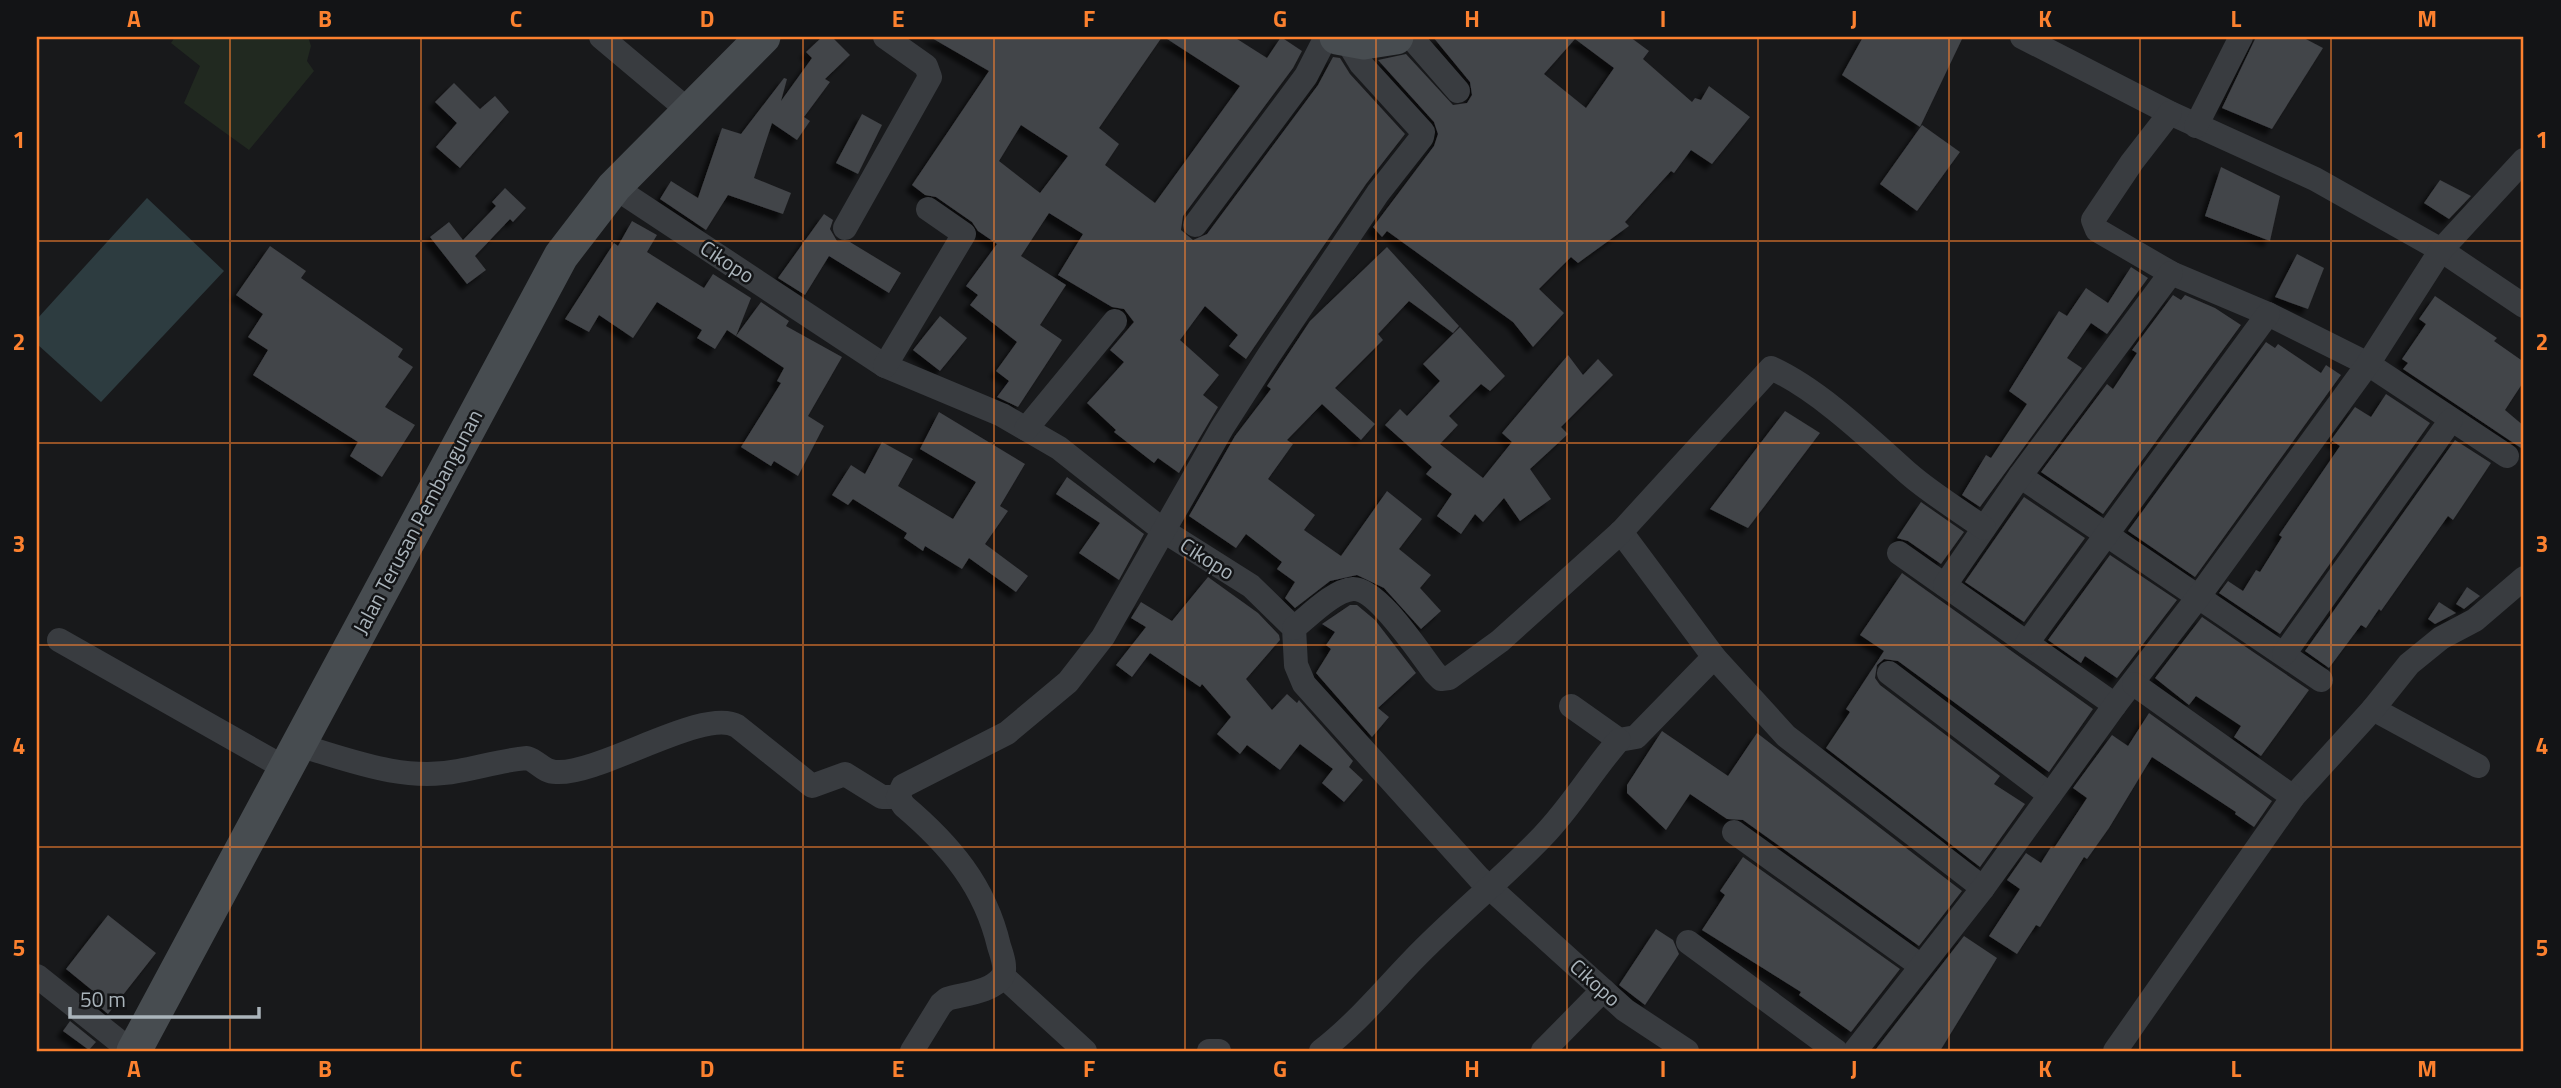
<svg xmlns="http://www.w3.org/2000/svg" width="2561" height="1088" font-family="'Titillium Web',sans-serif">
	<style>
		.green { fill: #212920 }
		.water { fill: #2d3c40 }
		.building { fill: #424448; fill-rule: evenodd; filter: url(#shadow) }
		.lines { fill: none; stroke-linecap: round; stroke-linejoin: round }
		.street { stroke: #393c40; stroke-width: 24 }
		.secondary { stroke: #474c50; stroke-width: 35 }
		.grid { fill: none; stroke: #fc812f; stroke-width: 2; stroke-opacity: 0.55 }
		.labels { text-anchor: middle; stroke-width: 5; stroke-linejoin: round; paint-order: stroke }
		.street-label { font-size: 21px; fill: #aab4bb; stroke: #131416 }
		.neatline { fill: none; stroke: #fc812f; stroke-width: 2.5 }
		.grid-label { font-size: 23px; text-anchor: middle; font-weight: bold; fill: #fc812f }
	</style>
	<defs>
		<filter id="shadow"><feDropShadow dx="-6" dy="6" stdDeviation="2" flood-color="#0009"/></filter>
	</defs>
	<rect width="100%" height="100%" fill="#18191b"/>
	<path class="green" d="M175,37H308L311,46L307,61L314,71L249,150L184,103L200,66L171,43Z"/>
	<path class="water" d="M147,198L224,271L101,402L37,344V319Z"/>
	<g class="building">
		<path d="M822,37H832L850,55L825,79L830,82L804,117L810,121L797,140L772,123L754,178L791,193L783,214L728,195L706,230L660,199L671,181L698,198L722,128L741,134L784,78L787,79L781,101L812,58L806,52Z"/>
		<path d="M930,37H1162L1099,128L1119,144L1105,165L1155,203L1240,86L1164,37H1234L1267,58L1281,37L1302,51L1293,68L1183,216L1181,230L1193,240L1207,234L1318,85L1333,57L1340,58L1350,74L1405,134L1366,184L1246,359L1229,346L1238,335L1205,306L1180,340L1219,375L1203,395L1218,407L1179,473L1158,458L1154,463L1114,432L1116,430L1087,403L1124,362L1110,350L1134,322L1124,309L1112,307L1058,275L1083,234L1049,213L1021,256L1066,285L1040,325L1062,340L1018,407L997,397L1009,381L996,371L1017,342L970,305L978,295L966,286L997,244L978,231L972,222L936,197L925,195L912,185L989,71ZM1021,125L1068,156L1040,193L999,161Z"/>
		<path d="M1433,37H1630L1649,51L1643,59L1692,102L1695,98L1701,100L1709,86L1750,117L1712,164L1691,150L1674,173L1671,171L1625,222L1629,226L1578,263L1571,257L1539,289L1564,313L1533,347L1513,322L1387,231L1382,237L1373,227L1434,146L1438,134L1434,122L1378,60L1406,54L1453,105L1467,103L1472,95L1470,82ZM1575,39L1614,68L1586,108L1544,74Z"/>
		<path d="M1863,37H1963L1920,127L1842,75Z"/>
		<path d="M2256,37H2302L2323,48L2272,129L2222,108Z"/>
		<path d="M454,83L480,109L495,96L509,112L460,168L436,147L457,123L435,102Z"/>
		<path d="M862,114L882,125L858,174L836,163Z"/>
		<path d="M1922,125L1960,152L1917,211L1880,184Z"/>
		<path d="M2221,167L2280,196L2270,241L2205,216Z"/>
		<path d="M2440,180L2471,196L2449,219L2424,203Z"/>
		<path d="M505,188L526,208L513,222L510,219L475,256L486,270L467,284L430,237L449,222L463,240L496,206L492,202Z"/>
		<path d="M824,214L833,220L830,229L837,241L850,242L901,273L889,293L829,256L805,295L778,278Z"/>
		<path d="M632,221L657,235L647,252L704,288L713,274L751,298L736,336L727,330L715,349L697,338L702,330L657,302L633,338L599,315L589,332L565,319L614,243L618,246Z"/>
		<path d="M270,246L306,271L301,278L403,349L398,357L413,367L385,407L415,425L382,477L350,456L358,442L253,375L268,350L248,337L263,314L236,295Z"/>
		<path d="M1387,247L1459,326L1453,333L1409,301L1378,334L1383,340L1335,388L1375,424L1361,440L1322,404L1287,440L1293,444L1268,479L1315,515L1304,530L1341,556L1387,491L1422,519L1399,549L1431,575L1420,588L1441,611L1421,629L1384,588L1357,575L1330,581L1295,608L1285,598L1295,582L1277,569L1282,562L1246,534L1236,548L1189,516L1235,436L1271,389L1267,386L1310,321Z"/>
		<path d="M2297,254L2324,268L2308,309L2275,297Z"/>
		<path d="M2131,267L2148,278L2107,334L2091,323L2067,358L2082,368L1980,507L1962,495L1986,455L1991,458L2027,404L2009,391L2059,311L2067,316L2086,288L2108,303Z"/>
		<path d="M2173,295L2181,300L2185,295L2215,308L2241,325L2103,514L2041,472L2107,384L2113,389L2137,353L2132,350Z"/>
		<path d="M2435,296L2497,338L2494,341L2524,362V381L2505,410L2524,426V450L2403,369L2408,363L2402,359L2426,324L2419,319Z"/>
		<path d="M761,302L789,321L786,326L842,357L808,416L824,426L798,476L774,461L771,466L741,447L781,383L777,381L784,368L736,336Z"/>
		<path d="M940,316L967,338L940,371L913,350Z"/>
		<path d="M1460,327L1505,376L1490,391L1481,384L1449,416L1458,425L1440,444L1483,478L1512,442L1502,433L1568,355L1583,375L1598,359L1613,375L1561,427L1568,434L1530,469L1551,499L1520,521L1504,498L1483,522L1475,514L1461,534L1437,516L1452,494L1426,474L1432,467L1385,425L1400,409L1407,416L1440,381L1423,364Z"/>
		<path d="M2266,342L2275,348L2278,344L2321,373L2326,365L2341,375L2195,577L2128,531Z"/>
		<path d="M2386,394L2430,423L2280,634L2219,593L2228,581L2243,591L2256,570L2260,572L2282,537L2279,535L2340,446L2331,440L2355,407L2371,417Z"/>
		<path d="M1785,411L1820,433L1748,528L1710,509Z"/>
		<path d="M939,412L1025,464L1000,506L1008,511L985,544L1028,576L1016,592L969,558L962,569L925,546L923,551L904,538L907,533L853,499L848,505L832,495L851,465L865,474L882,442L913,459L898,486L953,519L976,482L920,449Z"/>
		<path d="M2455,440L2491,463L2453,520L2448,516L2381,611L2379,609L2366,628L2361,625L2329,668L2305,651Z"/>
		<path d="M1067,477L1144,534L1119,580L1079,553L1100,523L1056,494Z"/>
		<path d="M2024,497L2085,538L2024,622L1965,582Z"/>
		<path d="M1921,502L1964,532L1941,564L1908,541L1897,538Z"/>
		<path d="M2110,555L2177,600L2117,678L2085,656L2081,663L2048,640Z"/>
		<path d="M1902,573L2093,709L2049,772L1898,661L1884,659L1877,665L1875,678L1880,685L2000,776L1994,784L2025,804L1980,867L1826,748L1850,712L1846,709L1884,651L1860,635Z"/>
		<path d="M1208,577L1258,613L1279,635L1280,640L1246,679L1272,710L1287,694L1297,703L1299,700L1353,761L1349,767L1363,780L1344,802L1322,783L1333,769L1300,744L1280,770L1247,745L1240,754L1217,734L1231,717L1202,684L1200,687L1150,653L1132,677L1116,665L1146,627L1131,618L1141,602L1172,621Z"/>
		<path d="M2467,587L2480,596L2464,609L2456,604Z"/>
		<path d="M2439,602L2456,613L2435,624L2428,619Z"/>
		<path d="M1350,605H1357L1375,620L1416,673L1378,708L1389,717L1372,737L1316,673L1331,649L1326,645L1335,632L1322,624Z"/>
		<path d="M2202,617L2309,690L2261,756L2234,737L2241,726L2196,696L2189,705L2155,678Z"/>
		<path d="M2149,713L2272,801L2254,827L2235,814L2236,812L2152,757L2109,828L2087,859L2084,857L2040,927L2036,925L2017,954L1989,936L2020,889L2007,880L2026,853L2041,863L2051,847L2054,848L2087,798L2073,788L2112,735L2128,746Z"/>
		<path d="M1662,731L1728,776L1757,733L1962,891L1919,946L1743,820L1727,819L1690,794L1666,830L1627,793V785Z"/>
		<path d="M1743,857L1900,969L1851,1032L1799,995L1801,992L1702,930L1725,895L1720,891Z"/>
		<path d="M108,915L156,953L108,1014L88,997L93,991L66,969Z"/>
		<path d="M1656,929L1673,940L1679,954L1645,1005L1619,985Z"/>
		<path d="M1964,936L1997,958L1940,1051H1880L1876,1049Z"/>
		<path d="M70,1021L96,1042L89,1050L63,1031Z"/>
	</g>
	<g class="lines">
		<g class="street">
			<path d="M601,37L689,111"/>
			<path d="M1411,37L1458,91"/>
			<path d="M2022,37L2170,113L2315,179L2441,250L2524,306"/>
			<path d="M2170,113L2132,162L2093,220L2097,230L2171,273L2268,314L2368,364L2507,456"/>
			<path d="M2196,126L2241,37"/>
			<path d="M614,187L885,366L1002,415L1059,448L1164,531L1251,586L1294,628L1296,665L1304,684L1479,878L1625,1010L1687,1051"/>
			<path d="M1195,225L1306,76L1326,37"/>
			<path d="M845,228L930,77L926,66L885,37"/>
			<path d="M885,366L964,234L928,209"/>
			<path d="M1026,429L1115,321"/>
			<path d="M2020,476L2321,680"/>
			<path d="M1621,532L1714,657"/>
			<path d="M1899,553L2115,705"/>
			<path d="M1945,585L2020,476L2171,273"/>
			<path d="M1294,628C1308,617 1334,590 1353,589C1378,588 1420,654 1435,673L1441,679L1449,678L1500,641L1621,532L1771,368C1818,389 1870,439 1909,474C1932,494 1959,510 1984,528"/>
			<path d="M59,640L285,768"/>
			<path d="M2027,643L2268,314"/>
			<path d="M2284,654L2451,420"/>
			<path d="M1889,673L2050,795"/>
			<path d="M1571,706L1619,740L1636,737L1714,657L1786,736L1983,888"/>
			<path d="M2373,709L2478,766"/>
			<path d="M298,745C350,760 403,782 458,771C481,767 503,760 527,758C538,761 543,772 556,772C600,775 703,707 737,726L812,786L845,774L882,797H898"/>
			<path d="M2293,797L2373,709L2409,664L2441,638L2475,620L2524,578"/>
			<path d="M1734,832L1921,966"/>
			<path d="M1688,942L1836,1051"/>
			<path d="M37,976L131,1051"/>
			<path d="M1003,976L1085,1051"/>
			<path d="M912,1051L941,1004L947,999C963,994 992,992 1002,977C1007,969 1002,955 999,946C985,886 950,845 904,806L898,797L903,786L1007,733L1068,682L1103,637L1222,428L1269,355L1378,193L1422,137L1423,132L1361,64L1347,41"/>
			<path d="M1209,1051H1219"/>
			<path d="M1321,1051C1356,1024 1382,992 1412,961C1454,917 1502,879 1543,836C1572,806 1592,771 1619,740"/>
			<path d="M1543,1051L1603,990"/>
			<path d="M1855,1051L1983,888L2115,705L2199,596L2368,364L2441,250L2524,160"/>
			<path d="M2115,1051L2293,797L2134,684"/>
		</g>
		<g class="secondary">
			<path d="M1337,37L1364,42L1396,37"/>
			<path d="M134,1051L561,256L614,187L763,37"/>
		</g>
	</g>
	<path class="grid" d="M230,37V1051M421,37V1051M612,37V1051M803,37V1051M994,37V1051M1185,37V1051M1376,37V1051M1567,37V1051M1758,37V1051M1949,37V1051M2140,37V1051M2331,37V1051M37,241H2524M37,443H2524M37,645H2524M37,847H2524"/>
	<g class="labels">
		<g class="street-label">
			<text transform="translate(727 262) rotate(33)" y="7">Cikopo</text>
			<text transform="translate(418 522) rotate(-62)" y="7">Jalan Terusan Pembangunan</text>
			<text transform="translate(1207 559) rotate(32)" y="7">Cikopo</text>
			<text transform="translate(1595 983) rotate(42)" y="7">Cikopo</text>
		</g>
	</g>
	<rect width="2561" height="1088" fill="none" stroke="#131416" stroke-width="77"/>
	<path d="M70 1007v10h189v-10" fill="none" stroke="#aab4bb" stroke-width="3.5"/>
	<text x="80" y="1007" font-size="21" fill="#aab4bb" stroke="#131416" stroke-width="5" paint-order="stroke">50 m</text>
	<rect x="38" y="38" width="2484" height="1012" class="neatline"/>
	<g class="grid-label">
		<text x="134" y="27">A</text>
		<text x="325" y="27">B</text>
		<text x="516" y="27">C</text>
		<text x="707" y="27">D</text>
		<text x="898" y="27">E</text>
		<text x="1089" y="27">F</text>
		<text x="1280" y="27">G</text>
		<text x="1472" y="27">H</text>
		<text x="1663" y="27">I</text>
		<text x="1854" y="27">J</text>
		<text x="2045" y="27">K</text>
		<text x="2236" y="27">L</text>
		<text x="2427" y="27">M</text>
		<text x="19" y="148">1</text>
		<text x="2542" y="148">1</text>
		<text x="19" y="350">2</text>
		<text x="2542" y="350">2</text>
		<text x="19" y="552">3</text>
		<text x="2542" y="552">3</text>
		<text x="19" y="754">4</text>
		<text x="2542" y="754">4</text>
		<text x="19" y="956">5</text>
		<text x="2542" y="956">5</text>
		<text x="134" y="1077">A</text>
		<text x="325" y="1077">B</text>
		<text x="516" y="1077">C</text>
		<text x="707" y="1077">D</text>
		<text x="898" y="1077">E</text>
		<text x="1089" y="1077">F</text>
		<text x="1280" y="1077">G</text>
		<text x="1472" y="1077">H</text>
		<text x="1663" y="1077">I</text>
		<text x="1854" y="1077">J</text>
		<text x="2045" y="1077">K</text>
		<text x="2236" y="1077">L</text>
		<text x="2427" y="1077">M</text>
	</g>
</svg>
